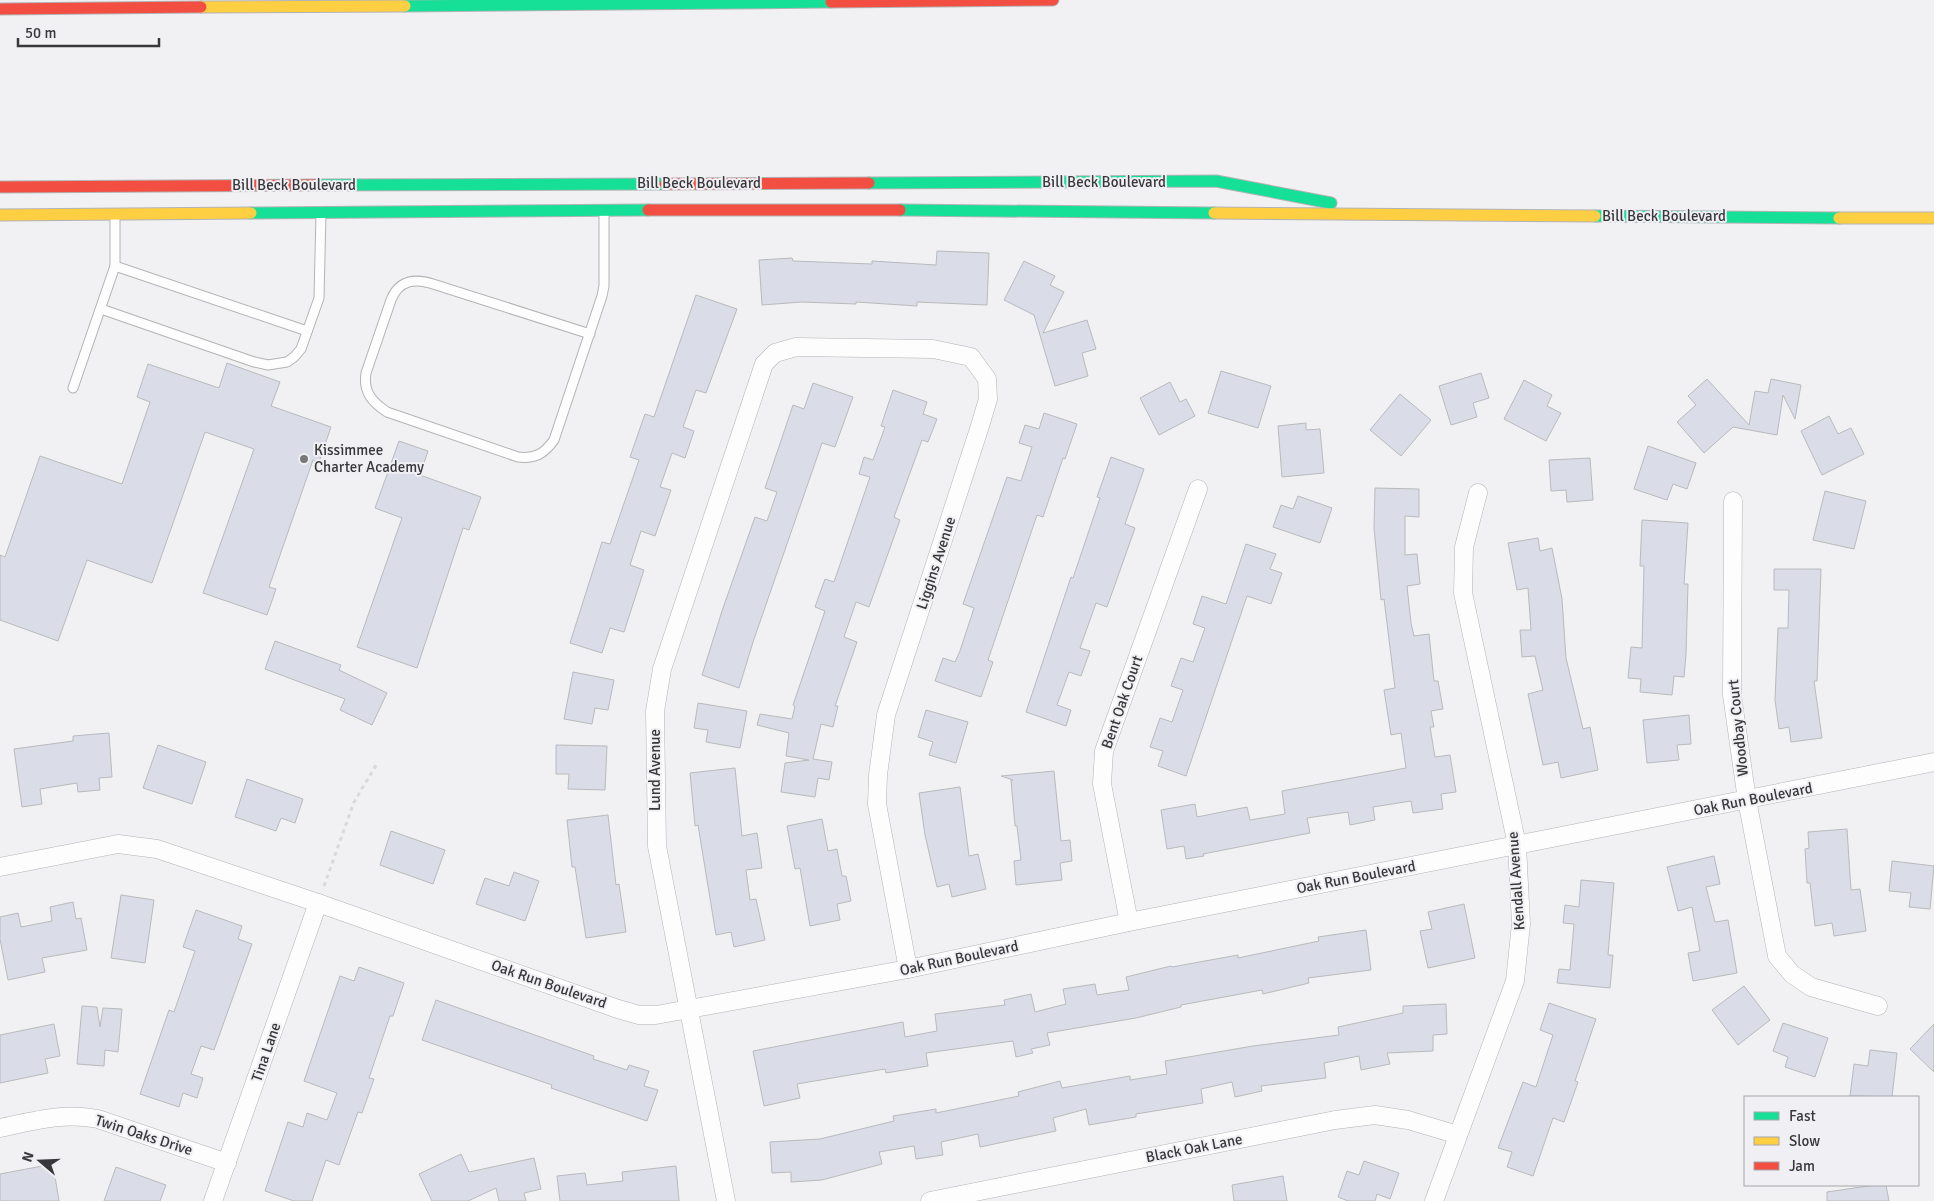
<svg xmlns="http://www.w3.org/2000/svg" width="1934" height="1201" font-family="Signika,sans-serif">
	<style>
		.building { fill: #dadce8; stroke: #b9babb }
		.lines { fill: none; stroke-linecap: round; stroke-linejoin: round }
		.lane-casing { stroke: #b3b3b5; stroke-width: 11 }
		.street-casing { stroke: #b3b3b5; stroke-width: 19 }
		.fast-casing { stroke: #b3b3b5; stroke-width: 13 }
		.slow-casing { stroke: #b3b3b5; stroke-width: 13 }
		.jam-casing { stroke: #b3b3b5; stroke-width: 13 }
		.path { stroke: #d9d9da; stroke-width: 3; stroke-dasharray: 4 4; stroke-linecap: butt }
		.lane { stroke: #fdfdfd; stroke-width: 9 }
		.street { stroke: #fdfdfd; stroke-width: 18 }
		.fast { stroke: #16e098; stroke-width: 11 }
		.slow { stroke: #ffcf43; stroke-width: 11 }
		.jam { stroke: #f24e42; stroke-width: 11 }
		.poi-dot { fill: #79797b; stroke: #f0f0f4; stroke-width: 2 }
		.labels { text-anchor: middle; stroke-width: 4; stroke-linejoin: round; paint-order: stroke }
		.street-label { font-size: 15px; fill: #38383a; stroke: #f0f0f4 }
		.poi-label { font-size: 15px; fill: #38383a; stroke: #f0f0f4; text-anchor: start }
	</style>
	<rect width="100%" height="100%" fill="#f1f1f3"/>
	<g class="building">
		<path d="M937,251L989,253L987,305L917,302V306L856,302V304L802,302L762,305L759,260L792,258L793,261L872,264V261L936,265Z"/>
		<path d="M1024,261L1055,276L1050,285L1064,292L1043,333L1087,320L1096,349L1082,353L1088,376L1055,386L1034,315L1004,300Z"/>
		<path d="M696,295L737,309L706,393L696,390L683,427L694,431L685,458L672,453L660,487L671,490L655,536L641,531L630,565L644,570L624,632L610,628L602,653L570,643L602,542L610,544L639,460L630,457L645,414L654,417Z"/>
		<path d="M227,363L280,382L271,406L331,427L319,462L313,460L269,587L276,589L267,615L203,593L254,449L205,432L152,583L87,560L58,641L0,620V555L5,557L40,456L122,484L150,402L137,397L148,364L219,388Z"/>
		<path d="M1221,371L1271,386L1258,428L1208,413Z"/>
		<path d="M1481,373L1489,398L1473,403L1477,417L1451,425L1439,386Z"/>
		<path d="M1707,379L1749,425L1755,391L1768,393L1771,379L1801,385L1795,419L1783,395L1777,435L1733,427L1704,453L1677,422L1696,405L1688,396Z"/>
		<path d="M1524,380L1552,395L1547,406L1561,413L1546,441L1504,419Z"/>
		<path d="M1170,382L1180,402L1186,399L1195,416L1159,435L1140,398Z"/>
		<path d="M813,383L853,397L835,447L822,443L753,642L739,688L702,675L722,611L755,517L767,521L777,492L765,488L793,405L804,409Z"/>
		<path d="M893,390L927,402L923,414L937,419L928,442L922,440L894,517L900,520L869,607L856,602L844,637L857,642L835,706H838L833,727L821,724L813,759L832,762L829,780L818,778L815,797L781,792L785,763L809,760L786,756L789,733L757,725L760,714L792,719L795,706L793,705L825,611L815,607L825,579L834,582L870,477L859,474L864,457L873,460L885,427L881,426Z"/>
		<path d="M1400,394L1431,420L1401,456L1370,430Z"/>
		<path d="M1044,413L1077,424L1065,459L1063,458L1043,517L1037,515L988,660L993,662L981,697L935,681L943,658L955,662L960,651L974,608L963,604L1007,477L1021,481L1032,447L1019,443L1025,425L1039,429Z"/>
		<path d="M1829,416L1838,434L1851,428L1864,454L1822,475L1801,431Z"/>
		<path d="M1306,423V430L1320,429L1324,473L1282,477L1278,426Z"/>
		<path d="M399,441L428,451L420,475L481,497L469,530L463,528L417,668L357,647L402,518L375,508Z"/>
		<path d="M1648,446L1696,463L1687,489L1673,484L1667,500L1634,489Z"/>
		<path d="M1111,457L1144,469L1125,524L1135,528L1107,607L1096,603L1080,648L1090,651L1081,676L1069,672L1057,705L1071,710L1066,726L1026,712L1071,577L1073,578L1100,498L1097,497Z"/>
		<path d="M1590,458L1593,500L1567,502L1566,490L1551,491L1549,460Z"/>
		<path d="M1375,488L1419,489V517L1405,516V555L1417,554L1420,584L1407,586L1411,623L1414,636L1429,634L1434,681H1438L1443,709L1431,711L1434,727H1430L1435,757L1450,755L1456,792L1441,794L1443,809L1413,813L1411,801L1373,807L1375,820L1350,825L1348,812L1307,818L1310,833L1203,854L1204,856L1186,859L1184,846L1167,849L1161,810L1195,804L1197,817L1247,807L1250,820L1285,814L1282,791L1406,768L1401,733L1391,735L1384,690L1395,688L1384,599L1381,600L1374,528Z"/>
		<path d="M1825,491L1866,501L1854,549L1813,540Z"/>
		<path d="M1298,496L1332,508L1320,543L1273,527L1281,505L1293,509Z"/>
		<path d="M1642,520L1688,523L1684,584H1688L1686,654L1684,677L1674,676L1672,695L1640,692L1641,679L1628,678L1631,647L1642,648L1644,566H1640Z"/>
		<path d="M1538,538L1540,551L1552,548L1562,599L1566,658L1583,729L1590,727L1598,770L1561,778L1558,762L1543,765L1528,694L1543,690L1535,656L1522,657L1520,630H1531L1528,588L1517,590L1508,543Z"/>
		<path d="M1246,544L1276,554L1270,569L1282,573L1271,604L1247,596L1186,776L1158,766L1163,751L1150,747L1160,718L1172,722L1183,690L1171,686L1181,658L1193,662L1205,628L1193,624L1202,596L1226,604Z"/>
		<path d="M1774,569H1821L1817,681H1814L1822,738L1791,742L1789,727L1779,729L1775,700L1778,628H1788L1789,590H1774Z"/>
		<path d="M275,641L341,665L339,670L387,693L372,725L340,710L345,699L265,669Z"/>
		<path d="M573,672L614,680L608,710L595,708L592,724L564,719Z"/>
		<path d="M698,703L747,711L740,748L706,742L708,730L694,728Z"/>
		<path d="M926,710L968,722L956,763L929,755L933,742L918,737Z"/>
		<path d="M1689,715L1691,744L1677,745L1679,760L1647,763L1643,720Z"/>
		<path d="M109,733L112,777L99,778L100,790L78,792L77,783L40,789L42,804L22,807L14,749L73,741V736Z"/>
		<path d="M158,745L206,762L192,804L143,788Z"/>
		<path d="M556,745L607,746L605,790L568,789L569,774H556Z"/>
		<path d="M735,768L742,836L757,833L762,868L746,870L750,900L756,899L765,940L734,947L731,932L716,935L698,825L695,826L690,773Z"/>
		<path d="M1054,771L1061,841L1070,840L1072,861L1060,863L1062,880L1016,885L1014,861L1021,860L1017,826H1015L1011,780H1013L1001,776Z"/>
		<path d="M247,779L303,799L295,823L281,818L276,831L235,817Z"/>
		<path d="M960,787L969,856L978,854L986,889L952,897L949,884L937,887L925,835L919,793Z"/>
		<path d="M608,815L616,885L619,884L626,932L586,938L575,867H572L567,820Z"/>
		<path d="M822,819L828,851L837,849L842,876H846L851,901L837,904L840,920L810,926L800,868L795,869L787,826Z"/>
		<path d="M1847,829L1851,890L1860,889L1866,931L1834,936L1832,923L1815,926L1810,883H1807L1805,849L1809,848L1808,832Z"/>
		<path d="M391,831L445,850L433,884L380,865Z"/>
		<path d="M1714,856L1720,884L1706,887L1715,922L1728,920L1737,973L1693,981L1688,953L1700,951L1692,907L1678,911L1667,867Z"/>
		<path d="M1892,861L1934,866L1930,909L1909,907L1911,893L1889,891Z"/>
		<path d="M514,872L539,881L525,921L476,904L485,878L509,886Z"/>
		<path d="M1581,880L1614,883L1608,955H1613L1610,988L1557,983L1559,969L1570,970L1574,924L1563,923L1565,905L1579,907Z"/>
		<path d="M121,895L154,900L145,963L111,958Z"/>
		<path d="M73,902L76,919L81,918L87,950L42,958L45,972L8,980L0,939V917L18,913L21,927L52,921L50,907Z"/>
		<path d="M1464,904L1475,958L1428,968L1420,931L1432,929L1428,912Z"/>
		<path d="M196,910L242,926L238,939L252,944L214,1050L201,1046L191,1074L203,1078L197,1098L183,1093L179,1107L140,1094L169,1010L174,1012L195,951L183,947Z"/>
		<path d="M1366,930L1371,970L1308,978L1309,983L1263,994L1262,990L1181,1005V1007L1136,1018L1047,1033L1050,1045L1031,1049L1033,1053L1016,1057L1013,1041L926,1053L928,1066L886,1073L885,1069L797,1084L800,1098L764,1106L753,1051L903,1022L905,1037L937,1031L935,1014L1005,1005L1004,1000L1031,994L1035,1012L1066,1004L1063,989L1095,984L1097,995L1129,990L1126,977L1171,966L1172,967L1238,955V958L1319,941L1318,937Z"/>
		<path d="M359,967L404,983L393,1016H390L369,1078L374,1079L362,1113L358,1112L339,1165L326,1160L312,1201H294L265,1191L288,1122L303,1127L307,1113L327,1120L337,1093L304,1081L340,976L354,981Z"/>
		<path d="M1744,986L1770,1020L1738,1045L1712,1010Z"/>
		<path d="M436,1000L594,1056L593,1059L627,1070L629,1065L649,1071L644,1086L658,1090L647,1121L551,1088L552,1085L422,1040Z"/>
		<path d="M1549,1003L1596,1019L1575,1081L1578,1082L1564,1122L1553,1118L1533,1176L1507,1167L1512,1152L1498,1148L1523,1082L1536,1087L1553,1035L1540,1030Z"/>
		<path d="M1446,1004L1447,1034L1433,1035V1051L1387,1053L1390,1064L1361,1070L1359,1056L1324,1063L1326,1078L1261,1086L1262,1091L1235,1097L1232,1082L1201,1089L1203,1103L1136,1114V1117L1089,1125L1086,1109L1053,1118L1056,1131L980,1147L978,1134L941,1142L943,1155L916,1159L914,1146L879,1152L882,1164L822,1180L791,1182V1172L772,1173L770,1142L820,1139L894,1121L893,1116L936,1109V1113L1019,1096L1018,1092L1060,1081L1062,1088L1130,1076V1080L1167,1074L1165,1061L1253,1046L1339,1035L1338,1027L1403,1013V1006Z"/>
		<path d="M82,1006L97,1007L100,1027L103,1008L122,1009L118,1052L105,1050L104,1066L77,1064Z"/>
		<path d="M1783,1023L1828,1038L1815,1077L1785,1067L1788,1057L1773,1051Z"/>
		<path d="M54,1024L60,1056L45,1059L48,1073L0,1083V1035Z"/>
		<path d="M1934,1024V1072L1910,1049Z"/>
		<path d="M1870,1050L1897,1053L1892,1097L1850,1096L1854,1064L1868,1066Z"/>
		<path d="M461,1154L469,1172L534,1158L541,1189L524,1193L526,1201H499L496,1188L468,1201H432L419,1174Z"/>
		<path d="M1364,1161L1399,1173L1390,1199L1377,1194L1375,1201H1348L1338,1197L1347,1171L1359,1175Z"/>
		<path d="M53,1164L59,1201H0V1174Z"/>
		<path d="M676,1166L679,1201H560L557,1176L585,1173L587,1185L623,1181L622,1172Z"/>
		<path d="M116,1167L166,1185L160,1201H104Z"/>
		<path d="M1283,1176L1287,1201H1234L1232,1185Z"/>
		<path d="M1875,1185H1886L1889,1201H1827V1192Z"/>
	</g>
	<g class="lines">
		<defs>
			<g id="lane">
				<path d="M115,266L307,331"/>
				<path d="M101,309L254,362L268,365L287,362L294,357L301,349L319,298L321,213"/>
				<path d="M590,334L433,284C414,278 399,280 391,300L366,373C363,392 372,402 387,412L518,457C535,459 544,454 554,440L602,296L604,286V211"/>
				<path d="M73,388L115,266V217"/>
			</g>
			<g id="street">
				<path d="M1733,501L1732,695L1747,800L1777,956L1792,974L1811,987L1878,1006"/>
				<path d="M0,867L118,844L157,849L318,903L618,1009L639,1015H656L908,969L1129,922L1934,762"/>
				<path d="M1129,922L1102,784L1104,751L1198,489"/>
				<path d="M0,1128C34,1121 63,1112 98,1119L227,1163"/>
				<path d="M213,1201L318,903"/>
				<path d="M726,1201L657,846L655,711L662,669L764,364L775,353L796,347L933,349L971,357L987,379L988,399L980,426L886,715L878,775L877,804L908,969"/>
				<path d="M930,1201L1335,1120L1375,1115L1408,1120L1458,1135"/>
				<path d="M1434,1201L1515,981L1521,924L1517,845L1463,593L1464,547L1478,493"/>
			</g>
			<g id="fast">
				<path d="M405,6L831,2"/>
				<path d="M869,183L1216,181L1331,203"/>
				<path d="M316,185L665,184"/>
				<path d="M900,210L1214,213"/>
				<path d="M251,213L648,210"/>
				<path d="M1595,216L1839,218"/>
			</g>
			<g id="slow">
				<path d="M201,7L405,6"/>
				<path d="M1214,213L1595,216"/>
				<path d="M0,215L251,213"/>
				<path d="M1839,218H1934"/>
			</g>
			<g id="jam">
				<path d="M831,2L1053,0"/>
				<path d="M0,9L201,7"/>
				<path d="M665,184L869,183"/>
				<path d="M0,187L316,185"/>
				<path d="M648,210H900"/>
			</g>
		</defs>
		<use href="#lane" class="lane-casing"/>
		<use href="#street" class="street-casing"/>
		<use href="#fast" class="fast-casing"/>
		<use href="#slow" class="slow-casing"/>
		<use href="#jam" class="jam-casing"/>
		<path class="path" d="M324,886L354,802L378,762"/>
		<use href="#lane" class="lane"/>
		<use href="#street" class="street"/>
		<use href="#fast" class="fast"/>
		<use href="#slow" class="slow"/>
		<use href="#jam" class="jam"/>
	</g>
	<circle class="poi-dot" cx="304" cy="459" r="5"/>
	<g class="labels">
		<g class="street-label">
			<text x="1104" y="187">Bill Beck Boulevard</text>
			<text x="699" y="188">Bill Beck Boulevard</text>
			<text x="294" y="190">Bill Beck Boulevard</text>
			<text x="1664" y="221">Bill Beck Boulevard</text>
			<text transform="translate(936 563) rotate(-72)" y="5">Liggins Avenue</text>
			<text transform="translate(1122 702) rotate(-71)" y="5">Bent Oak Court</text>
			<text transform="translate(1738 728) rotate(-96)" y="5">Woodbay Court</text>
			<text transform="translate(655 770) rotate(-90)" y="5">Lund Avenue</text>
			<text transform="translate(1753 799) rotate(-11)" y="5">Oak Run Boulevard</text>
			<text transform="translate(1356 877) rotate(-11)" y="5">Oak Run Boulevard</text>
			<text transform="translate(1516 881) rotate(-94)" y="5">Kendall Avenue</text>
			<text transform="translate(959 958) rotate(-12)" y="5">Oak Run Boulevard</text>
			<text transform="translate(549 984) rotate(19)" y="5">Oak Run Boulevard</text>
			<text transform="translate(266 1052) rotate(-71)" y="5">Tina Lane</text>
			<text transform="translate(144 1135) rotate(18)" y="5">Twin Oaks Drive</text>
			<text transform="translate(1194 1148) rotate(-11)" y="5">Black Oak Lane</text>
		</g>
		<g class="poi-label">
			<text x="314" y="455">Kissimmee<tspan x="314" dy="17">Charter Academy</tspan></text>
		</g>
	</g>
	<rect x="1744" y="1096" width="175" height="90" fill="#f0f0f4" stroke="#a6a6aa"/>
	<rect x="1754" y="1112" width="25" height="8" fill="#16e098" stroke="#a6a6aa"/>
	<text x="1789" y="1121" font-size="15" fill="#38383a">Fast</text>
	<rect x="1754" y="1137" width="25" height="8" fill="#ffcf43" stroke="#a6a6aa"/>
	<text x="1789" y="1146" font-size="15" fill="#38383a">Slow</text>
	<rect x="1754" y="1162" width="25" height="8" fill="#f24e42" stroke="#a6a6aa"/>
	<text x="1789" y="1171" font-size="15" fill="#38383a">Jam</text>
	<g transform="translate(40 1161) rotate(289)" stroke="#f0f0f4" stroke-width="4" paint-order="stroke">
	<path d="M0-4L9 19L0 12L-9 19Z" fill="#38383a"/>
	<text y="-8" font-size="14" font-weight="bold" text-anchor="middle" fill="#38383a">N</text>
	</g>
	<path d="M18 38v8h141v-8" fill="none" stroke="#38383a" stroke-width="2.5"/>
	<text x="25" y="38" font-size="15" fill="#38383a" stroke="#f0f0f4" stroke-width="4" paint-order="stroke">50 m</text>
</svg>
